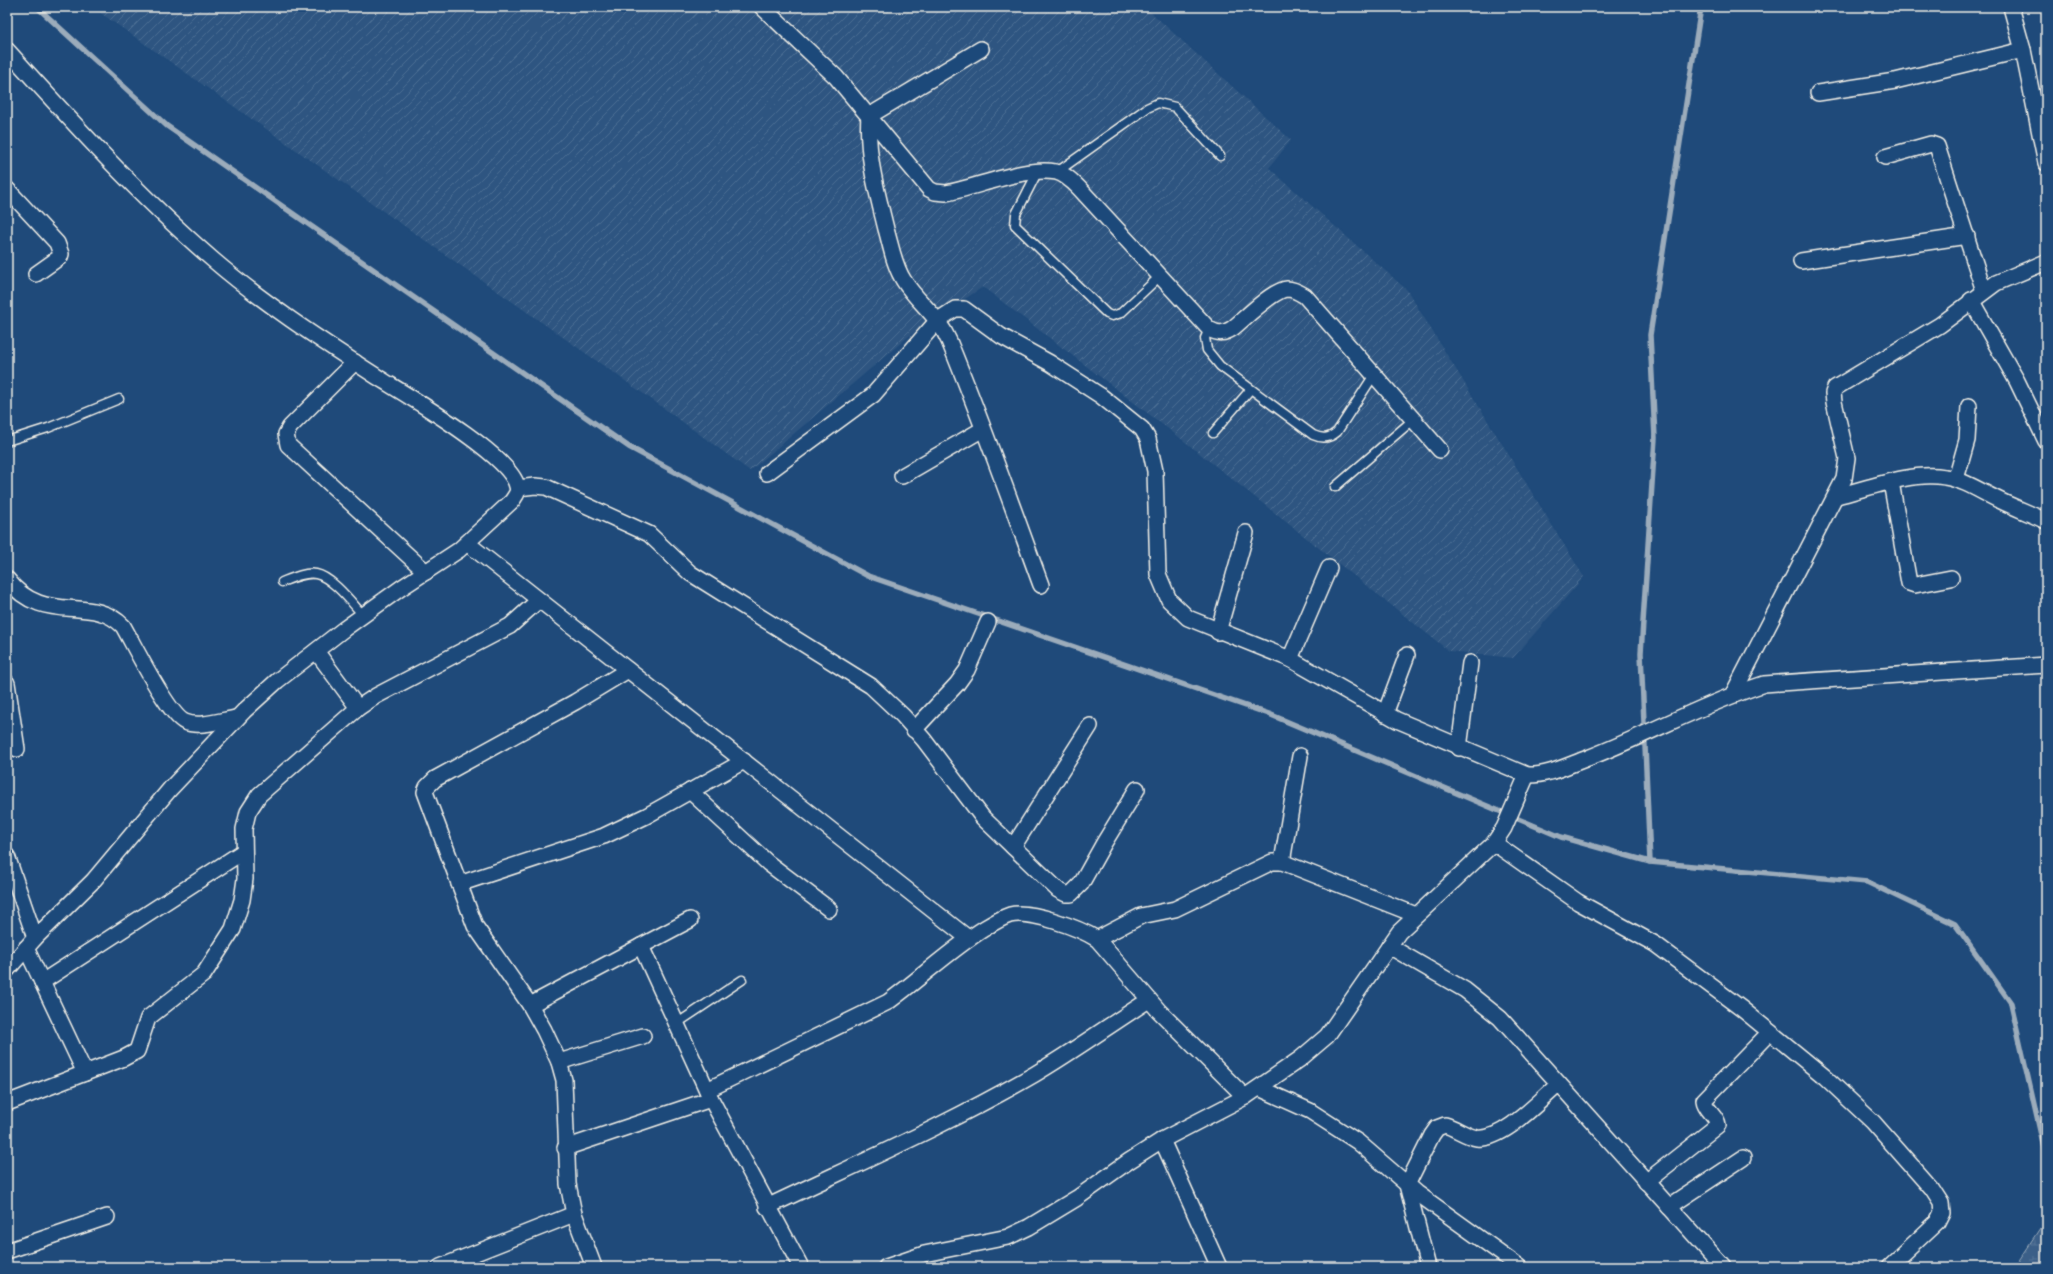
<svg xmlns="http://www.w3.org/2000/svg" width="2053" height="1274" font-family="Mali,sans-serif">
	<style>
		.industrial { fill: url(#industrial-furrows) }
		.wetland { fill: url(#wetland-marsh); stroke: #97a8b8 }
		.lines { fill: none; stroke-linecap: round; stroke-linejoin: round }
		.stream { stroke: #9cacbb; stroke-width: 5.5 }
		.lane-casing { stroke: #f4f1e8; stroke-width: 11 }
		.street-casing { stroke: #f4f1e8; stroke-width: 18 }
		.lane { stroke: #1f4a7a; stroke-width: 8 }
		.street { stroke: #1f4a7a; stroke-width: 15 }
	</style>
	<defs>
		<pattern id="industrial-furrows" width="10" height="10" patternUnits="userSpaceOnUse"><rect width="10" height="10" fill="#2d5581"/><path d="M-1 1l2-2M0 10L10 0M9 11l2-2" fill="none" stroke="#4c6e93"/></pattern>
		<pattern id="wetland-marsh" width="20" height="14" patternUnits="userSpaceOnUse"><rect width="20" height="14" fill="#3a5f88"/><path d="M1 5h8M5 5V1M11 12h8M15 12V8" fill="none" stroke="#577699"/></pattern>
	</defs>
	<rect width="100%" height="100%" fill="#1f4a7a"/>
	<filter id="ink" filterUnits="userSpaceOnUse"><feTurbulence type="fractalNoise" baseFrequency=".025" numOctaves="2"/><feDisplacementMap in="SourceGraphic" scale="8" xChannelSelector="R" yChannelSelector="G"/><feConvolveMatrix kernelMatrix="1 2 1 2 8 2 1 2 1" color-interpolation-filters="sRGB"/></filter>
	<g filter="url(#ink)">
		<path class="industrial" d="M92,7H1145L1291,140L1269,168L1407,290L1584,577L1513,658L1449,651L1184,441L983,287L909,336L750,471L651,399Z"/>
		<path class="wetland" d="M2046,1220V1267H2015Z"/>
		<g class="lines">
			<g class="stream">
				<path d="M37,7L167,126L629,447L868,576L1269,714L1561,837L1650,862L1867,882L1955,924L2011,1003L2046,1157"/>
				<path d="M1650,862L1641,653L1655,438L1650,335L1701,7"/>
			</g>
			<defs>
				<g id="lane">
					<path d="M1038,171L1016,214L1015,225L1107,314L1112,316L1121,313L1160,276"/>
					<path d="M1057,172L1147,108L1158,103L1175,107L1220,156"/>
					<path d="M1209,329L1205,338L1207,350L1220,366L1313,435C1322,439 1329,439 1337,432L1374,375"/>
					<path d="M1213,433L1250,390"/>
					<path d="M7,441L48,428L119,399"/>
					<path d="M1335,487L1413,420"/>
					<path d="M282,582C292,578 305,572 316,574C332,577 352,603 363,615"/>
					<path d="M676,1024L742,980"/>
				</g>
				<g id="street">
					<path d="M762,7L836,77L929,189L935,192L946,193C978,187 1026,166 1056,172C1065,174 1072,181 1079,188L1209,329C1218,334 1224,334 1233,328C1245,318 1273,290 1287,289C1294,289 1300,293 1305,296L1440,450"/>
					<path d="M2011,7L2023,50L2046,163"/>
					<path d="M981,49L869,116C866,154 877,192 886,229C891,246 894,266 904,281C918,303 938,315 949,341C982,421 1011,503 1041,585"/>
					<path d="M7,50C73,123 138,195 212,259C263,303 322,341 379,378C408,396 510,455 517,486C519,493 515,496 512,501L459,550L401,588L344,629L277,681L244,711L170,789L93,881L35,938L7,970"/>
					<path d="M1818,93L1895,81L2023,50"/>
					<path d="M1885,157L1931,144L1937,146L1984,291"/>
					<path d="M7,189L57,243L61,254L60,257L36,274"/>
					<path d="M1801,261L1967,236"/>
					<path d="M1971,300L2017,381L2046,441"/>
					<path d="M355,362L290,427L286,434L288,445L426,572"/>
					<path d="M767,473L873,395L938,320L955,309H964L1001,336L1050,363L1101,396L1142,429L1148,439L1155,471L1158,574L1169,600L1188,618L1290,659L1397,720L1527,775C1548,776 1568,765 1588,758C1647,735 1703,704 1764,684L2046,665"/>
					<path d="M902,476L983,429"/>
					<path d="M1956,479L1967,440L1969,406"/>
					<path d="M1891,482L1909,583L1915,585L1951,578"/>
					<path d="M518,488L535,486L546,487L649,534L690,573L871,686L903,716L924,740L983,818L1058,890L1066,894H1071L1081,884L1104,843L1137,789"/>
					<path d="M1837,496C1869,488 1912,471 1945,477C1965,480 1983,493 2001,501C2016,508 2031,514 2046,521"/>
					<path d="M467,543L968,938"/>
					<path d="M7,579C43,627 91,593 123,626C134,645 168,715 185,722C199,728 222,720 237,718"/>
					<path d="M1218,632L1246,533"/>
					<path d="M316,651L358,708"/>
					<path d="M1290,659L1329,568"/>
					<path d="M7,683L17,749"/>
					<path d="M1733,694L1844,479L1847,458L1834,402L1833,393L1835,388L1940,325L1996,283L2046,262"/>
					<path d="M1385,714L1407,655"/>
					<path d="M914,730L957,684L967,670L988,622"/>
					<path d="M1459,748L1470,663"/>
					<path d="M690,791L768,863L829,909"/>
					<path d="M1494,843L1578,902L1655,944L1742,1009L1825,1077L1873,1122L1932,1189L1941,1203L1942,1212L1937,1222L1889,1267"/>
					<path d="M1013,847L1090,726"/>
					<path d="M7,856L35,938"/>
					<path d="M1282,862L1300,756"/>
					<path d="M459,884L604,836L646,816L744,761"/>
					<path d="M1097,939L1141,916L1175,909L1272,862H1282L1416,915"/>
					<path d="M641,946L711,1099L801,1267"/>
					<path d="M1389,946L1465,990L1500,1018L1723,1267"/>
					<path d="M26,948L85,1073"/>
					<path d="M42,982L244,851"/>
					<path d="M530,1005L690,920"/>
					<path d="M559,1062L643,1036"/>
					<path d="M1259,1088L1310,1111L1358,1142L1417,1193L1520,1267"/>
					<path d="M707,1090L888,1002C921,978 951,949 985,928C993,923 1001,918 1010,915C1031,910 1079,928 1097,939L1159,1011L1245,1097"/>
					<path d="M7,1103L124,1058L137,1051L148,1018L204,974L233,929L242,900L245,879L244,829L248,812L259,795L358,708L376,696L510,626L539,600"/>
					<path d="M1162,1140L1219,1267"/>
					<path d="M565,1148L711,1099"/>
					<path d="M1646,1182L1718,1125C1717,1115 1705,1110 1704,1100L1770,1032"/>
					<path d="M767,1207C857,1164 949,1124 1035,1074C1074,1051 1111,1024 1149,1000"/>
					<path d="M1669,1207L1743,1158"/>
					<path d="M7,1251L107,1217"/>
					<path d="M440,1267L574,1214"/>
					<path d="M594,1267L574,1214L568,1184L564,1080L559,1062L544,1030L530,1005L475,926L425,792L427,787L435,779L575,702L628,670"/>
					<path d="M886,1267L924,1254L1008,1237L1029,1227L1077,1198L1129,1161L1162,1140L1245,1097L1300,1059L1327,1036L1399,932L1494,843L1504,828L1527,775"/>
					<path d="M1428,1267L1407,1185L1432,1135L1437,1128L1445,1125C1456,1128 1465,1136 1477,1138C1503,1141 1540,1100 1559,1084"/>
				</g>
			</defs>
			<use href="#lane" class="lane-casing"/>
			<use href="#street" class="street-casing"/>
			<use href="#lane" class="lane"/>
			<use href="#street" class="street"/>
		</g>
	</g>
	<rect width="2053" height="1274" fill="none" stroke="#1f4a7a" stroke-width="24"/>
	<rect x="12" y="12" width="2029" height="1250" fill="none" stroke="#f4f1e8" stroke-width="1.5" filter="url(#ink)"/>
</svg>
